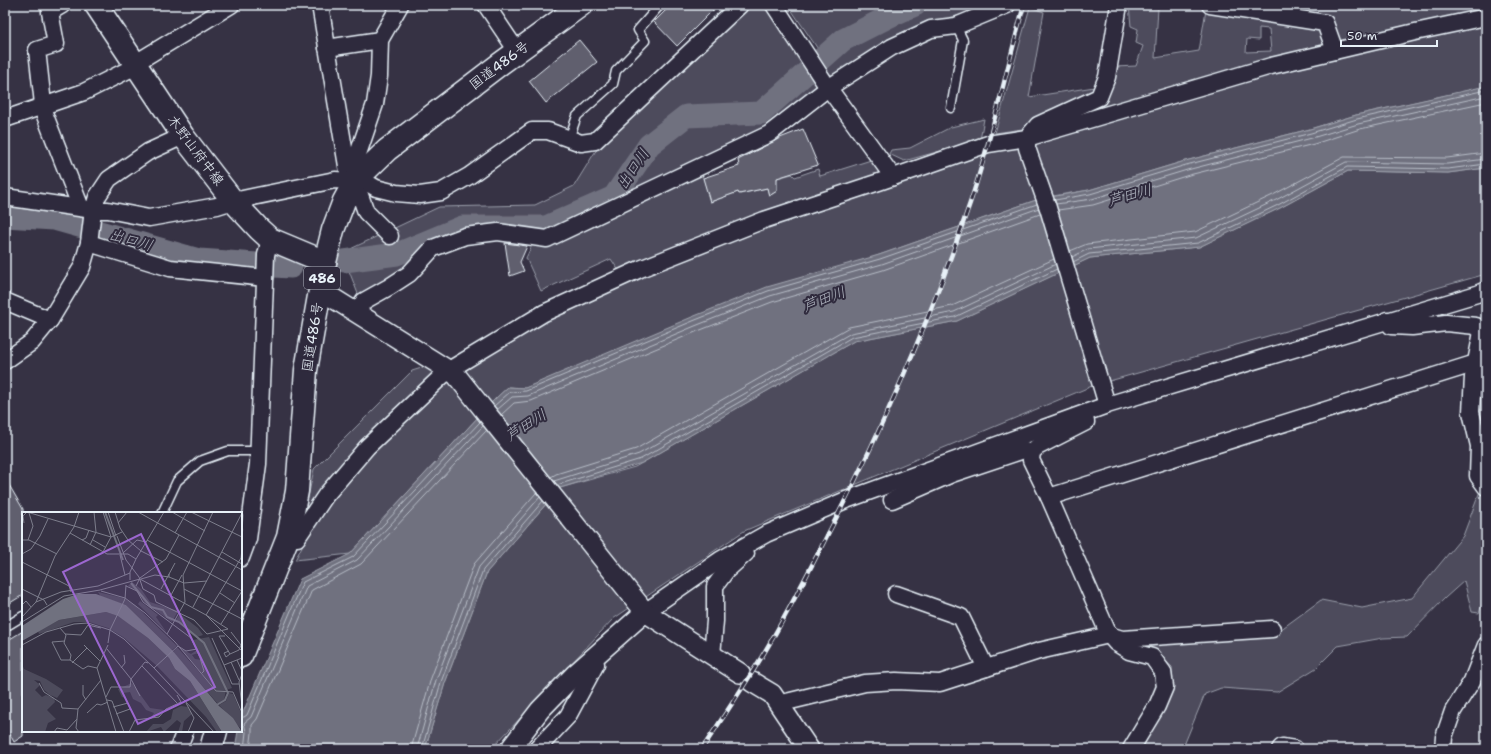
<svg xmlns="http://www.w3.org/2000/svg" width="1491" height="754" font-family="'Shantell Sans','Klee One',sans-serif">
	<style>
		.green { fill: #4d4b5c; stroke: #9a9eaa; fill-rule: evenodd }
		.water { fill: #70717f; stroke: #a0a4af }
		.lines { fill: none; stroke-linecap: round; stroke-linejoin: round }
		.shore { stroke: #b8bec8; stroke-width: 1 }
		.river { stroke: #70717f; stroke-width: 23 }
		.building { fill: #605e6e; stroke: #e8f1f8 }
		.service-casing { stroke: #e8f1f8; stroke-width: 11 }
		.minor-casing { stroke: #e8f1f8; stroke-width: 19 }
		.tertiary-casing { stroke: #e8f1f8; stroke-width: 22 }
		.secondary-casing { stroke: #e8f1f8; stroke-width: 25 }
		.trunk-casing { stroke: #e8f1f8; stroke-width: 25 }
		.service { stroke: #2f2a3d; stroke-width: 8 }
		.minor { stroke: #2f2a3d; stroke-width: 16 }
		.tertiary { stroke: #2f2a3d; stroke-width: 19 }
		.secondary { stroke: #2f2a3d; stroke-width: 22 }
		.trunk { stroke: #2f2a3d; stroke-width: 22 }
		.rail-casing { stroke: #e8f1f8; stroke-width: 4.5 }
		.rail { stroke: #2f2a3d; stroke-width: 3; stroke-dasharray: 9; stroke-linecap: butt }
		.labels { text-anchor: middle; stroke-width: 4; stroke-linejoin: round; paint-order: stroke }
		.shield { fill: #2f2a3d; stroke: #b0b5c0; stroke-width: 1 }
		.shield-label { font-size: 13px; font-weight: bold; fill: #e8f1f8 }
		.street-label { font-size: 14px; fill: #e8f1f8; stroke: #2f2a3d }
		.water-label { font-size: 15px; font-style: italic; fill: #b2b7c2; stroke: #2f2a3d }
		.inset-river { fill: none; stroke: #70717f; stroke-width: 2 }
		.inset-road { fill: none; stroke: #7d7e8c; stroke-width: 1 }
		.view { fill: #9c67d0; fill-opacity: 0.15; stroke: #9c67d0; stroke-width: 2 }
		.inset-edge { fill: none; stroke: #e8f1f8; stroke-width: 2 }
	</style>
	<rect width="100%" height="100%" fill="#363244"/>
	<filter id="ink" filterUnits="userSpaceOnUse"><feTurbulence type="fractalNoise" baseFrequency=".025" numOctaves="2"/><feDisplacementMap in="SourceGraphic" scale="8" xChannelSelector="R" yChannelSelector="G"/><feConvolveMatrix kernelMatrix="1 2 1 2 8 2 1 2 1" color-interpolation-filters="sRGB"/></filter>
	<g filter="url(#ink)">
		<g class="green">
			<path d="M749,5H768L819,88L770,127L547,234L467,231L360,299L342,253L439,207L535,205L574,186L595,152L639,104L677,72Z"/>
			<path d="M788,5H896L885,10L820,52Z"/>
			<path d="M929,5H987L960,15L934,22L833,77L822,65L849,42L908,14Z"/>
			<path d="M1129,5L1158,8L1155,58L1199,51L1206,10L1227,5H1486V13L1050,125L1107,97L1115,67L1136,66L1143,46L1136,43L1138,29L1131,26ZM1259,28L1269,29L1271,51L1246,52L1247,39L1259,40Z"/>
			<path d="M1030,7L1044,12L1029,97L1101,86L1093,95L1029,128L995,133Z"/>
			<path d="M1486,21V86L1479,88L1356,115L1310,129L1185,161L1089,190L1053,196L1035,146L1039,139L1238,80Z"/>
			<path d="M984,119L980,140L904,161L889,154L891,150L910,148L951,127Z"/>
			<path d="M1023,147L1039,199L879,255L525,388L508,387L496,398L350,554L295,560L316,519L366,455L437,388L467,365L543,320L660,267L851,197L980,151Z"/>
			<path d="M871,160L881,167L880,175L619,271L611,259L541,291L526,258L534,241L547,243L702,175L711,202L738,192L740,194L767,188L769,196L777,191L775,186L777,178L792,174L795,177L818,169L820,176Z"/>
			<path d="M1486,168V274L1092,386L744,531L613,619L495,745L493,749H425L445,683L487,572L560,488L635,467L854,341L957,321L1090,258L1199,247L1280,208L1348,171L1448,173Z"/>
			<path d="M428,366L433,373L388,416L304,517L314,469L412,371Z"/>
			<path d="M1480,491L1486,498V593L1479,613L1472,612L1464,581L1445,598L1407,637L1383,638L1338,646L1316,668L1277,692L1221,688L1205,694L1184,745L1199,749H1134L1173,684L1172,667L1158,654L1145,644L1269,638L1321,600L1362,608L1412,598L1463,536Z"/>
		</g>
		<path class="water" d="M1486,86V168L1448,173L1348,171L1280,208L1199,247L1090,258L957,321L854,341L642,463L560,488L487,572L445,683L425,749H235L238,731H241V717L300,579L350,554L496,398L508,387L525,388L692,317L767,287L879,255L1039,199L1089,190L1185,161L1310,129L1356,115Z"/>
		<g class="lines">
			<g class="shore">
				<path d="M1055,200L1090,194L1186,165L1311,133L1357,119L1486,90"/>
				<path d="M1056,204L1092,199L1187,170L1312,138L1358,124L1486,96"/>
				<path d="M1058,210L1093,205L1189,175L1314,144L1360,129L1486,102"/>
				<path d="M1070,251L1087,244L1195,232L1273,195L1344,157L1447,158L1486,153"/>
				<path d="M1072,257L1088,249L1196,238L1276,200L1346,162L1447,164L1486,159"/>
				<path d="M1073,262L1089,254L1198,243L1278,205L1347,167L1448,169L1486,164"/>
				<path d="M494,406L510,392L526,391L693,321L768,291L880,259L1037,204"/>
				<path d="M497,410L512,397L528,396L695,326L770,296L882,264L1039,208"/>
				<path d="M501,415L514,403L531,401L698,331L772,302L883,270L1040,214"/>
				<path d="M551,477L556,474L636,449L849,327L952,306L1054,259"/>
				<path d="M554,481L639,454L851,333L954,312L1056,264"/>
				<path d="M557,485L641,459L852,337L955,317L1057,269"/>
				<path d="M241,717H244L247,715L303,582L353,557L480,422"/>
				<path d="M244,749L246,732L244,723L251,717L307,586L357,560L483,426"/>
				<path d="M250,749L252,733V725L257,719L312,590L361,564L487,430"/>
				<path d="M411,749L431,678L474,564L536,493"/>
				<path d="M417,749L436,680L479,567L540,497"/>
				<path d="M422,749L441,682L483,570L543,501"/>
			</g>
			<g class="river">
				<path d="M5,216L54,219L199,260L257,264"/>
				<path d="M344,261L397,254L462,227H546L614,197L649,145L686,116L761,113L843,40L892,15L915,5"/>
				<path d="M274,266L291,267"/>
			</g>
		</g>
		<g class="building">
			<path d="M671,5H718L677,46L654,22Z"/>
			<path d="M579,40L597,62L546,103L529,81Z"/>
			<path d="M803,129L818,165L777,178V191L769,196L767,188L739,194L738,192L710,202L703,178L739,166L738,160L780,138Z"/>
			<path d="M505,243L527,246L520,262L524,271L510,276Z"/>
			<path d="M5,478L23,509V595L5,606Z"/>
			<path d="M23,631V736L14,742L5,725V642Z"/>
		</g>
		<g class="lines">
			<defs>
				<g id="service">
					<path d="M951,108L963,40L956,26"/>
					<path d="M569,139L577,116L613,84L616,71L645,41L638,30L660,5"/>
					<path d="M162,513L177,481L200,461L228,451H259"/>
					<path d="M5,627L23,616"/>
				</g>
				<g id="minor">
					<path d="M62,5L50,12L56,44L37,50L44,113L81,208"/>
					<path d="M320,5L348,172L355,181L366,212L390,236"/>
					<path d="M486,5L517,51"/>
					<path d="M774,5L825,83L893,177"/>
					<path d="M1210,5L1325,23L1335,51"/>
					<path d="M327,48L380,40"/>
					<path d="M5,119L84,92L136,66L142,59L231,5"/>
					<path d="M355,180L356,160L375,104L379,76L380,40L400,5"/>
					<path d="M5,197L93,210H108L149,218L217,206L233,201L335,180L366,182L376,188L396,193L420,195L441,192L469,176L532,131H548L581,143L595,141L740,5"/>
					<path d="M89,243L170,268L265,278"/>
					<path d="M5,301L50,320"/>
					<path d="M356,313L364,301L389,287L409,274L433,248L465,236L498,232L547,239L769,134L828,88L892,47L931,29L956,26L1007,5"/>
					<path d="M1387,320L1391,326L1412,327L1446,323L1476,326L1482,332L1473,377L1471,412L1479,446L1478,476L1486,487"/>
					<path d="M5,361L32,342L50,320L82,267L89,243L93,210L97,197L109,179L148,152L183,136"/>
					<path d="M1107,405L1048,208L1027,148V138L1038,125L1099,97L1107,77L1119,5"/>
					<path d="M1086,422L1037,447L1032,452L1031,460L1049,497L1109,635L1116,643L1129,651L1152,657L1163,672L1165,687L1157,706L1131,749"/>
					<path d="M1049,497L1476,363"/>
					<path d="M892,500L952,474L1024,450L1032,452"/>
					<path d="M288,537L297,538L326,495L367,447L441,377L449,370L544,313L640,269L764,220L879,182L988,144L1027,138L1271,66L1415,32L1486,17"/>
					<path d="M241,558L248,539L258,464L266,255L270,239"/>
					<path d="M896,594L961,617L986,668"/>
					<path d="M645,612L720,560L766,534L846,500L1107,405L1477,294L1486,290"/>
					<path d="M712,655L715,621V586L726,571L746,553"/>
					<path d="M778,704L865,683L896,681L940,683L1039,651L1109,635L1122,639L1272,629"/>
					<path d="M178,749L185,731"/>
					<path d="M537,749L568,716L596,664L593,659"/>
					<path d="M1280,749L1282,747L1295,749"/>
					<path d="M1443,749L1444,737L1453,711L1472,681L1486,645"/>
				</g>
				<g id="tertiary">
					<path d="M320,290L456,375L645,612L740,673"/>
					<path d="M752,682L772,694L809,749"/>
					<path d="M510,749L540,710L575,674L645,612"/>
				</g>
				<path id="secondary" d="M96,5L183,136L233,201L259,229L270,239L325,262"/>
				<g id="trunk">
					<path d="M241,656L288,537L297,491L306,370L325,262L333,230L344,201L355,181L387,150L500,64L581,5"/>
					<path d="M211,749L216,731"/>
				</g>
			</defs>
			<use href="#service" class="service-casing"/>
			<use href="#minor" class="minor-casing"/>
			<use href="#tertiary" class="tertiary-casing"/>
			<use href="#secondary" class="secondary-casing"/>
			<use href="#trunk" class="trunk-casing"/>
			<use href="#service" class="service"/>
			<use href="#minor" class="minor"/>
			<use href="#tertiary" class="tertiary"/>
			<use href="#secondary" class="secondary"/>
			<use href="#trunk" class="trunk"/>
			<defs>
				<path id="rail" d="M702,749C723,717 745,685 764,653C788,613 809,571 830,530C885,424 932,315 970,203C992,138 1006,71 1024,5"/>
			</defs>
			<use href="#rail" class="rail-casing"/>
			<use href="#rail" class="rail"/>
		</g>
	</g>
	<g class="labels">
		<rect class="shield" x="304" y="267" width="36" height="22" rx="3"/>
		<g class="shield-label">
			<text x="322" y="283">486</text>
		</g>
		<g class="street-label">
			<text transform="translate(499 65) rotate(-37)" y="5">国道486号</text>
			<text transform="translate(196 150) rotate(53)" y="5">木野山府中線</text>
			<text transform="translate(312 337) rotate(-81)" y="5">国道486号</text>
		</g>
		<g class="water-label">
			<text transform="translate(633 169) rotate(-56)" y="5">出口川</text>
			<text transform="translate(1130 195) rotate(-15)" y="5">芦田川</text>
			<text transform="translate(131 240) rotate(16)" y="5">出口川</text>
			<text transform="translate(824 299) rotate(-21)" y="5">芦田川</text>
			<text transform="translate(526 425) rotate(-32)" y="5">芦田川</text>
		</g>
	</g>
	<g transform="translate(22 512)">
		<rect width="220" height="220" fill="#363244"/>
		<path d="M110,70L119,77L128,90L156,99L150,110L122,90L116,79L106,74ZM76,80L101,86L113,93L155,134L150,138L104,93L79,85ZM118,89L136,103L134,105L145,121L116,92ZM84,100L97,104L126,126L147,146L153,157L168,169L200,220H195L184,205L134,153L101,125L86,116L67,110H52L17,122L16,119L37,108ZM158,102L176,116L181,123L175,125L154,108ZM187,125L210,176L204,178L202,188L196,192L151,140L155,135L196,181L158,136L169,142L175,138L176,141L170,143L173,147L180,148L171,128ZM0,152L2,157L24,167L41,178L35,186L28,183L22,178L18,169L12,168L18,173L13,178L20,185L24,183L32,186L33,190L25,198L34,207L26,211L23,220H0ZM110,171L128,196L142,198L137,204H130L132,201L124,198L119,191L111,187L108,180L101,181L103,186L100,185L96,177ZM207,181L211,182L220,203V218L197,193L204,189ZM159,194L166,195L170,202L162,209L160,220H156L159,211L155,208L142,220L139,215L124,220L131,212H141L149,207L151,198Z" fill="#4d4b5c"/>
		<path d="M56,82H74L104,93L150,138L197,194L211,206L220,220H200L168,169L153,157L147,146L126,126L96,104L84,100L37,108L0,129V114L41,87Z" fill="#70717f"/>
		<path class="inset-river" d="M83,0L101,48M109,71L129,95L141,98L145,105L157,110L182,131L206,181L203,188L193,194"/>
		<path class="inset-road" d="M5,0L89,25L100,20M81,0L89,25L81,40M86,0L94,24M93,0L98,16L106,28L119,39L141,50M116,0L220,58M150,0L183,19M169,0L220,25M2,11L1,4L5,0M96,11L105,0M48,21L85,42H106L114,47M153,21L165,0M95,24L104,48L117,65L121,77L132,83L134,90L172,108L185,122L206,117L184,103L219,46L220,36M0,28H7L35,42M6,28L11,14L7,1M60,28L64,26L67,18M71,28L83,35M125,28L220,79M68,33L74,20L72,0M200,40L220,52M101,41L115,28L124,30M0,42L9,37L18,24L26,7M98,43L103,63M0,50L47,74L49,80M147,62V65L162,71L185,69M119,67L133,63L147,65M108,68V60L114,47L142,0M104,74L115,79L121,90L169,126L178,146L182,159L180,161M114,74L118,66L144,47L157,23M0,77L22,88L25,93M139,77L153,51M162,77L220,107M79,79L103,86L123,101L153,130L194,179L211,180L220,201M198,81L213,91M149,83L160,63M14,90L33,44L52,15L57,0M0,93L4,89L9,95M171,95L220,1M0,105L14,90L39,80L76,74L108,61M0,110L42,84L78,78L118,67L184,103L220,139M199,112L220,79M38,116L44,123L42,131L49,143L48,148M43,122L59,123L66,113L79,116M145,122L163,90L161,63L191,0M203,124H197L208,142L217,138L219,133L209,120M190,126L202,153M43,129L30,130L39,148H48L61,157L66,154L75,156M86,131L88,118L103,87L104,73M0,133L24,120L52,112L66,111L88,118L102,127L132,156L192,220M62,133L78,149M86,133L75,156L94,220M85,137L109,167L118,184M207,139L202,141L204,145L208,142M215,148L220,159M209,150L217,168M50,151L65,136M120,154L155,191M99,156L103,151L102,143M132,156L156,134L164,139L175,137M220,162L217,170L220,194M17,171L22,180L39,191L40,196L56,197M217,172H210L202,153L220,146M61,173V183L64,188M84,185L89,175H108L109,167L123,150L126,151M85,188L90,189L102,220M164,191L172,206L166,220M91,195L106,191L108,197L94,202M65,201L75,192L79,193L86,190M55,207L56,197L79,168M45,218L55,207L54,216L57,220M32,220L35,216L45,218M107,220L113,208L137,205L144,197L159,190L155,183"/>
		<path class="view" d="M119,22L193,175L116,212L41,60Z"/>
		<rect width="220" height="220" class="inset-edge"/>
	</g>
	<rect width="1491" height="754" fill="none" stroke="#2f2a3d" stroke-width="20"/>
	<rect x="10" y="10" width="1471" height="734" fill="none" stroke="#e8f1f8" stroke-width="1.5" filter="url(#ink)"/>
	<path d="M1341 40v6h96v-6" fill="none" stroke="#e8f1f8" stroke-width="2"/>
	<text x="1347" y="40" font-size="12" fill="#e8f1f8" stroke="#2f2a3d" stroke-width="3" paint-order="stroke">50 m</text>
</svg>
